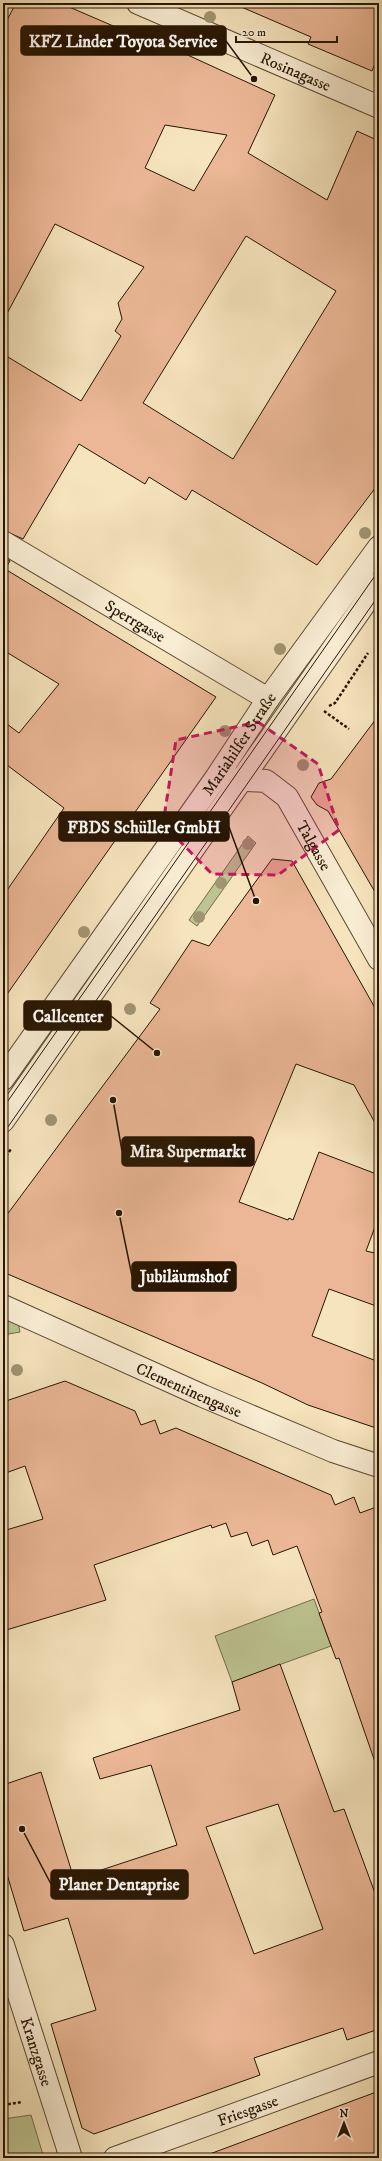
<svg xmlns="http://www.w3.org/2000/svg" width="382" height="2161" font-family="'IM FELL DW Pica',serif">
	<style>
		.green { fill: #bcc491; stroke: #726c4a }
		.building { fill: #ebb796; stroke: #271502; fill-rule: evenodd }
		.lines { fill: none; stroke-linecap: round; stroke-linejoin: round }
		.minor-casing { stroke: #5b4931; stroke-width: 24 }
		.path { stroke: #271502; stroke-width: 2.5; stroke-dasharray: 3 2; stroke-linecap: butt }
		.minor { stroke: #f9edd4; stroke-width: 22 }
		.tram { stroke: #271502; stroke-width: 1 }
		.tree { fill: #a19472 }
		.marked { fill: #c2185b; fill-opacity: 0.2; stroke: #c2185b; stroke-width: 3; stroke-dasharray: 8 5; stroke-linejoin: round }
		.labels { text-anchor: middle; stroke-width: 3; stroke-linejoin: round; paint-order: stroke }
		.street-label { font-size: 16px; fill: #271502; stroke: #f9edd4 }
		.leader { fill: none; stroke: #271502; stroke-width: 1.5 }
		.callout-dot { fill: #271502; stroke: #f9edd4; stroke-width: 1.5 }
		.callout { fill: #271502; stroke: #271502; stroke-width: 1.5 }
		.callout-label { font-size: 17px; text-anchor: middle; font-weight: bold; fill: #fff }
	</style>
	<rect width="100%" height="100%" fill="#f6e4bd"/>
	<filter id="stains"><feTurbulence type="fractalNoise" baseFrequency=".005" numOctaves="4"/><feColorMatrix values="0 0 0 0 .2 0 0 0 0 .09 0 0 0 0 .02 0 0 0 .5 -.17"/></filter>
	<radialGradient id="worn" r=".72"><stop offset=".6" stop-color="#630" stop-opacity="0"/><stop offset="1" stop-color="#630" stop-opacity=".3"/></radialGradient>
	<g class="green">
		<path d="M248,836L256,843L197,926L189,920Z"/>
		<path d="M3,1317L18,1323L20,1332L3,1335Z"/>
		<path d="M314,1599L331,1646L232,1682L215,1636Z"/>
		<path d="M31,2115L44,2158H3V2119Z"/>
	</g>
	<g class="building">
		<path d="M16,3H60L155,44L157,41L275,95L248,153L327,200L357,131L379,141V483L317,565L192,490L186,500L149,477L145,484L79,444L23,539L3,530V354L81,401L121,336L115,331L122,319L118,303L144,267L55,224L3,321V28ZM165,125L227,135L194,191L145,168ZM246,236L336,291L233,459L143,403Z"/>
		<path d="M232,3H379V54L372,71L308,44L311,37Z"/>
		<path d="M3,557L10,561L5,569L216,697L3,1000V896L64,808L3,762V721L19,733L59,684L3,650Z"/>
		<path d="M379,715V899L328,811L317,805L311,797L319,783L331,779Z"/>
		<path d="M272,859L292,861L379,1015V1130L354,1085L296,1064L239,1202L288,1220L289,1218L293,1220L319,1152L379,1175V1216L366,1251L379,1254V1307L329,1289L312,1336L379,1362V1429L308,1405L262,1383L3,1272V1220L160,1009L150,1003L192,940L209,946Z"/>
		<path d="M65,1381L135,1411L141,1425L155,1420L160,1434L176,1428L331,1495L335,1505L354,1497L360,1513L379,1506V1761L375,1762L339,1658L336,1659L319,1613L322,1612L297,1546L273,1555L268,1540L252,1546L247,1532L231,1537L226,1523L212,1528L211,1525L94,1565L106,1600L3,1631V1531L43,1519L25,1466L3,1474V1402Z"/>
		<path d="M280,1664L334,1812L344,1809L379,1904V2029L347,2040L343,2028L254,2058L260,2075L94,2134L82,2128L51,2024L96,2010L68,1918L24,1931L3,1861V1785L41,1772L74,1879L177,1845L151,1765L100,1779L93,1758L240,1710L232,1682ZM278,1804L323,1929L254,1954L206,1827Z"/>
		<path d="M379,2091V2158H208L207,2155Z"/>
	</g>
	<g class="lines">
		<defs>
			<g id="minor">
				<path id="s1" d="M138,3L379,107"/>
				<path id="s2" d="M3,542L268,699"/>
				<path id="s3" d="M229,779L266,781L287,797L379,959"/>
				<path id="s4" d="M3,1079L216,778L268,699L379,547"/>
				<path d="M3,1121L379,583"/>
				<path id="s5" d="M3,1306L203,1396L333,1451L379,1466"/>
				<path id="s6" d="M3,1945L71,2158"/>
				<path id="s7" d="M115,2158L379,2062"/>
			</g>
		</defs>
		<use href="#minor" class="minor-casing"/>
		<g class="path">
			<path d="M329,706L335,703L368,653"/>
			<path d="M324,711L349,729"/>
			<path d="M3,1160L11,1149"/>
			<path d="M3,2105L22,2102"/>
		</g>
		<use href="#minor" class="minor"/>
		<g class="tram">
			<path d="M3,1108L379,570"/>
			<path d="M3,1134L379,595"/>
		</g>
	</g>
	<g class="tree">
		<circle cx="210" cy="17" r="6"/>
		<circle cx="365" cy="533" r="6"/>
		<circle cx="280" cy="649" r="6"/>
		<circle cx="225" cy="731" r="6"/>
		<circle cx="303" cy="765" r="6"/>
		<circle cx="248" cy="844" r="6"/>
		<circle cx="221" cy="883" r="6"/>
		<circle cx="199" cy="917" r="6"/>
		<circle cx="84" cy="932" r="6"/>
		<circle cx="130" cy="1009" r="6"/>
		<circle cx="51" cy="1120" r="6"/>
		<circle cx="17" cy="1370" r="6"/>
	</g>
	<path class="marked" d="M258,722L318,764L339,830L278,875L212,874L163,824L176,740Z"/>
	<g class="labels">
		<g class="street-label">
			<text dy="6" stroke="none"><textPath href="#s1" startOffset="172">Rosinagasse</textPath></text>
			<text dy="6" stroke="none"><textPath href="#s2" startOffset="154">Sperrgasse</textPath></text>
			<text dy="6" stroke="none"><textPath href="#s4" startOffset="410">Mariahilfer Straße</textPath></text>
			<text dy="6" stroke="none"><textPath href="#s3" startOffset="119">Talgasse</textPath></text>
			<text dy="6" stroke="none"><textPath href="#s5" startOffset="204">Clementinengasse</textPath></text>
			<text dy="6" stroke="none"><textPath href="#s6" startOffset="112">Kranzgasse</textPath></text>
			<text dy="6" stroke="none"><textPath href="#s7" startOffset="141">Friesgasse</textPath></text>
		</g>
	</g>
	<path class="leader" d="M254 79L226 41M256 901L229 827M157 1053L111 1016M113 1100L122 1151M119 1213L132 1276M22 1829L51 1884"/>
	<g class="callout-dot">
		<circle cx="254" cy="79" r="4"/>
		<circle cx="256" cy="901" r="4"/>
		<circle cx="157" cy="1053" r="4"/>
		<circle cx="113" cy="1100" r="4"/>
		<circle cx="119" cy="1213" r="4"/>
		<circle cx="22" cy="1829" r="4"/>
	</g>
	<g class="callout">
		<rect x="21" y="26" width="205" height="29" rx="4"/>
		<rect x="59" y="812" width="170" height="29" rx="4"/>
		<rect x="24" y="1001" width="87" height="29" rx="4"/>
		<rect x="122" y="1137" width="132" height="29" rx="4"/>
		<rect x="132" y="1262" width="104" height="29" rx="4"/>
		<rect x="51" y="1870" width="137" height="29" rx="4"/>
	</g>
	<g class="callout-label">
		<text x="123" y="47">KFZ Linder Toyota Service</text>
		<text x="144" y="833">FBDS Schüller GmbH</text>
		<text x="68" y="1022">Callcenter</text>
		<text x="188" y="1157">Mira Supermarkt</text>
		<text x="184" y="1282">Jubiläumshof</text>
		<text x="119" y="1890">Planer Dentaprise</text>
	</g>
	<rect width="382" height="2161" fill="none" stroke="#f6e4bd" stroke-width="16"/>
	<rect x="4" y="4" width="374" height="2153" fill="none" stroke="#271502" stroke-width="2"/>
	<rect x="8" y="8" width="366" height="2145" fill="none" stroke="#271502"/>
	<g transform="translate(344 2123)" stroke="#f9edd4" stroke-width="3" paint-order="stroke">
	<path d="M0-3L7 15L0 10L-7 15Z" fill="#271502"/>
	<text y="-6" font-size="11" font-weight="bold" text-anchor="middle" fill="#271502">N</text>
	</g>
	<path d="M236 36v6h101v-6" fill="none" stroke="#271502" stroke-width="2"/>
	<text x="242" y="36" font-size="12" fill="#271502" stroke="#f9edd4" stroke-width="3" paint-order="stroke">20 m</text>
	<rect width="100%" height="100%" filter="url(#stains)"/>
	<rect width="100%" height="100%" fill="url(#worn)"/>
</svg>
